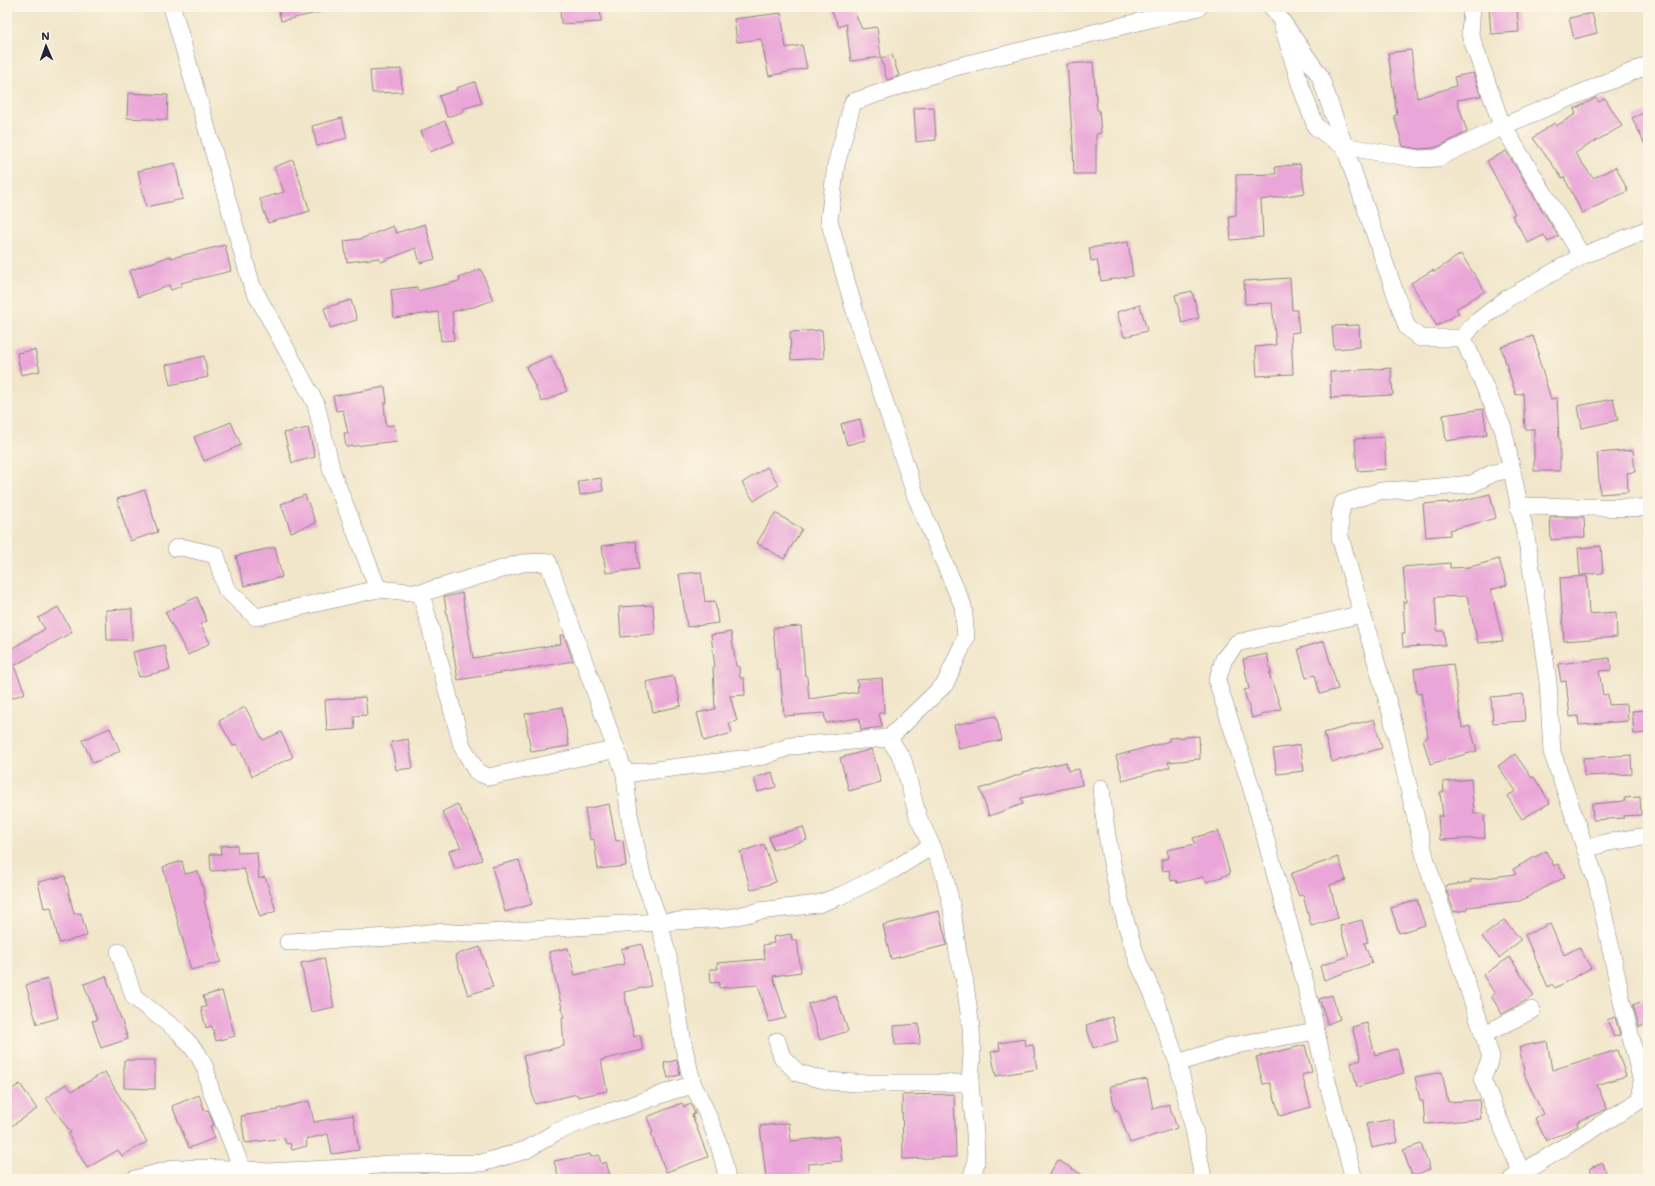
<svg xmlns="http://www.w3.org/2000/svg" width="1655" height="1186" font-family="Mali,sans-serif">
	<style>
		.building { fill: #eaa6d8 }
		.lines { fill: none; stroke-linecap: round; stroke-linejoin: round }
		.minor-casing { stroke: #8a8482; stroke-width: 18 }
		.minor { stroke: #fff; stroke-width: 17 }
	</style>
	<rect width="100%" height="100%" fill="#fcf5e5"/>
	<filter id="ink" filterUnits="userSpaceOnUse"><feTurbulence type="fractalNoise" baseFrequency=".025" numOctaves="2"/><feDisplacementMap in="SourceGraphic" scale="8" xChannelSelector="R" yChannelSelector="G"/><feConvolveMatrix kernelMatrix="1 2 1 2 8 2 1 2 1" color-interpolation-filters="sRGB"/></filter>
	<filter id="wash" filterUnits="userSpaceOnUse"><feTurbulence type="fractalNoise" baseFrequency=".012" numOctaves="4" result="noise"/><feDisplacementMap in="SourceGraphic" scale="16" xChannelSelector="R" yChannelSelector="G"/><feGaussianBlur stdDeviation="0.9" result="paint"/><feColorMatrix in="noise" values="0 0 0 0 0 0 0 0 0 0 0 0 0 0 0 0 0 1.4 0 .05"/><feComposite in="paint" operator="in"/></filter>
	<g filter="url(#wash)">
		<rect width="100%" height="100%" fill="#f1e6ca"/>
		<g id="blocks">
			<g class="building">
				<path d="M278,7H321V12L281,21Z"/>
				<path d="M560,7H600L601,22L561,24Z"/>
				<path d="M830,7H852L862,29L877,27L881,57L851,61L846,24L839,27Z"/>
				<path d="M1489,7H1517L1519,32L1491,34Z"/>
				<path d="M781,13L786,48L802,45L807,68L769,76L761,39L737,42L734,19Z"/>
				<path d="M1592,13L1597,33L1574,39L1569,18Z"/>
				<path d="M1411,50L1417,98L1456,86L1454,77L1473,73L1481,96L1457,100L1467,132L1440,146L1431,148L1419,149L1403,146L1394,116L1397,115L1388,53Z"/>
				<path d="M892,55L899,76L887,80L881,58Z"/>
				<path d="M1093,62L1097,110H1099L1101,133L1096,134V174H1074L1073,146L1067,64Z"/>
				<path d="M401,69L402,92L372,93L370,71Z"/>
				<path d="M475,82L482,103L462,109L463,112L447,117L439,96L457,90L456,88Z"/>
				<path d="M128,93L168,95L167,120L127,118Z"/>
				<path d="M1596,98L1599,102L1605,98L1622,126L1575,153L1593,178L1616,167L1628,191L1582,213L1564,177L1562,178L1533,138L1554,123L1556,126L1576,114L1574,109Z"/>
				<path d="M934,107L936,140L916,142L914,108Z"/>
				<path d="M1648,111V151L1632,118Z"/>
				<path d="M342,118L347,138L317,146L312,126Z"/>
				<path d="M445,121L454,142L430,152L421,131Z"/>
				<path d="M1506,151L1558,236L1548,242L1544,235L1528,243L1512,215L1515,214L1487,161Z"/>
				<path d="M293,160L310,211L268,223L260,199L284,192L274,167Z"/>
				<path d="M175,163L183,199L146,207L138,171Z"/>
				<path d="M1300,164L1305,193L1261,200L1263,237L1231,240L1229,216L1236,215V175L1276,174L1275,167Z"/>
				<path d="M425,224L435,259L420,263L416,248L381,262L379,258L347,262L344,241L360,239L393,226L396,233Z"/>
				<path d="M1128,242L1133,276L1101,281L1097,260L1091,261L1089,248Z"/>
				<path d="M225,245L231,271L181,283L182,286L171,290L169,285L138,297L129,271L170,256L171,258Z"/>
				<path d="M1461,254L1485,291L1456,309L1459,313L1437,326L1411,283L1433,270L1434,272Z"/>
				<path d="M481,269L493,300L471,308V307L452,312L454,340L441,341L438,312L394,318L391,290L417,287V291L460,281L459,278Z"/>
				<path d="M1290,278L1292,310H1297L1299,332L1291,333L1293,374L1257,376L1255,347L1276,345L1272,303L1245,304L1244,281Z"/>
				<path d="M1192,291L1199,318L1182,323L1175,295Z"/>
				<path d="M351,300L357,320L330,328L324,308Z"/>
				<path d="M1140,305L1147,331L1124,337L1117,312Z"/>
				<path d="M1359,325L1360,347L1334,349L1332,326Z"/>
				<path d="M822,330L824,358L791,360L790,332Z"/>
				<path d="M1533,336L1539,354H1537L1551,399L1557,398L1559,439H1560V471H1534V429H1525L1523,393L1516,395L1501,347Z"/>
				<path d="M35,350L40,371L21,375L17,353Z"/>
				<path d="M204,356L208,377L170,385L166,365Z"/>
				<path d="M551,356L567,391L542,402L526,367Z"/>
				<path d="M1391,368L1393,395L1331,398L1330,372Z"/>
				<path d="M385,387L387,403H384L386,426L394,425L397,441L346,447L344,433H348L343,410L336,411L333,396Z"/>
				<path d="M1613,399L1618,420L1582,428L1578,406Z"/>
				<path d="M1483,409L1487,435L1446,441L1443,415Z"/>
				<path d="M860,419L865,440L847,445L841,424Z"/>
				<path d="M231,422L241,445L204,461L194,437Z"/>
				<path d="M308,428L315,457L292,463L284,433Z"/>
				<path d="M1384,437L1386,469L1357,471L1355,439Z"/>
				<path d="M1633,450L1635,472L1627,473L1628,492L1600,494L1597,453Z"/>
				<path d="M767,467L779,485L754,501L742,483Z"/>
				<path d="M601,478L603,491L580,495L578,481Z"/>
				<path d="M145,490L158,532L130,541L117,499Z"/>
				<path d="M1490,494L1496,518L1450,530V535L1426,537L1423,504L1448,502V504Z"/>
				<path d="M305,495L316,523L291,532L281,504Z"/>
				<path d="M775,513L802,529L784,559L757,543Z"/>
				<path d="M1550,517H1584L1585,537L1551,540Z"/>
				<path d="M636,541L639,569L606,573L602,546Z"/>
				<path d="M1601,546L1603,573L1580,575L1578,548Z"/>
				<path d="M275,547L282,577L244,586L236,556Z"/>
				<path d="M1499,559L1507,585L1491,590L1503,641L1478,643L1467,596L1435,597L1437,631H1444L1445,645L1403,647L1402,633H1405L1403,602H1406L1403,567L1450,563V568L1470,567Z"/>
				<path d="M701,572L705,602L715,601L718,623L687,627L679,574Z"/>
				<path d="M1587,576L1589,614L1616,612L1617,637L1564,641L1560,578Z"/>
				<path d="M462,593L473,658L561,644L560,635H564L573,661L458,680L444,597Z"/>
				<path d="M197,597L207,621L200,624L210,643L188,655L165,612Z"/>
				<path d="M653,605L655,634L621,637L619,607Z"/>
				<path d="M58,607L72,632L14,666L25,693L7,700V649L9,650L45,629L38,618Z"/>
				<path d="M132,609V640H107L106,610Z"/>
				<path d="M801,626L805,676H807L809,699L858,692L857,680L882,678L884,713H879L882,727L861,730L859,718L826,723L824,713L784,716L780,670H777L773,628Z"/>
				<path d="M731,632L736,666H739L740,678H744L745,695L730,696L737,721L729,723L732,733L704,741L697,713L715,709L713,667H715L711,635Z"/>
				<path d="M1324,641L1338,689L1320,694L1315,675L1306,678L1298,649Z"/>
				<path d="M164,645L170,670L139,677L133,652Z"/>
				<path d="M1267,654L1271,673H1269L1281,709L1252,718L1244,690L1249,689L1243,659Z"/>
				<path d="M1610,658L1611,670L1599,671L1603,695L1608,694L1609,705L1627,704L1628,721L1579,725L1578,716L1570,717L1566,681L1561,682L1558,664Z"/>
				<path d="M1453,664L1462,728L1470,726L1477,751L1430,764L1423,739L1428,737L1421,693L1417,694L1414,669Z"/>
				<path d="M674,676L681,706L653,712L646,682Z"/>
				<path d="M1523,694L1525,721L1493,723L1491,697Z"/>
				<path d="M365,697L367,715L354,716L355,729L327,731L325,700Z"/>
				<path d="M245,707L263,740L281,732L293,757L252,776L237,744L233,746L219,721Z"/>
				<path d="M562,707L569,746L531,752L525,714Z"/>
				<path d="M1648,710V733L1634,734L1632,711Z"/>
				<path d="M996,716L1002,740L959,749L954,725Z"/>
				<path d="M1374,719L1382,748L1332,762L1324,733Z"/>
				<path d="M110,728L120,751L93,763L82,740Z"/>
				<path d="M1199,736L1200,759L1168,762L1170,767L1123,781L1116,756L1169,741V738Z"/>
				<path d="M408,739L413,768L396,770L391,742Z"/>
				<path d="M1300,745L1304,771L1277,774L1273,749Z"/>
				<path d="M872,749L881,782L849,791L840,758Z"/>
				<path d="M1515,754L1532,778L1534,777L1550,803L1522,819L1507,796L1516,791L1498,766Z"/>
				<path d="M1631,755L1632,774L1584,776L1583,758Z"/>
				<path d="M1066,762L1068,771L1079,769L1082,785L1021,798L1023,804L989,816L980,789L1024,773L1023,772Z"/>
				<path d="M772,772L776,787L758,792L754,778Z"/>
				<path d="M1471,779L1474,814H1484L1485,838L1440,840L1438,816H1443L1440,792H1444L1443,782Z"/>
				<path d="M1640,797L1641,815L1623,816L1624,818L1593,820L1592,804L1625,801L1624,798Z"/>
				<path d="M457,804L473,832L482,860L455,869L449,851L461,847L442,812Z"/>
				<path d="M609,804L616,841L623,840L626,866L598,869L594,839L590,840L585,809Z"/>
				<path d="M803,827L807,840L773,850L769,837Z"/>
				<path d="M1218,831L1230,874L1206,882L1204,877L1177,883L1176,880L1171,881L1169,870L1163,871L1161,860L1169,858L1167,850L1195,844L1193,838Z"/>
				<path d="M764,844L776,882L751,890L740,852Z"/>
				<path d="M237,845L238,853L257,852L259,879L265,877L276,911L260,917L244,869L211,871L210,854H221L220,846Z"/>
				<path d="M1546,851L1554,866L1558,864L1565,877L1520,901L1467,907V910L1454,912L1445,886L1471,882L1470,880L1516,874L1513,869Z"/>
				<path d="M1338,857L1346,880L1330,885L1338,918L1311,926L1303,895L1299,896L1290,874Z"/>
				<path d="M519,860L532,904L505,912L492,867Z"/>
				<path d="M182,861L185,874L198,871L206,900L204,901L221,962L191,970L163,867Z"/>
				<path d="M65,876L74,914L81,913L87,936L59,943L51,907L44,908L38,882Z"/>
				<path d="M1417,900L1425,925L1399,933L1391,908Z"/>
				<path d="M939,911L947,945L891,959L883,925Z"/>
				<path d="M1362,920L1368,942L1364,943L1372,963L1324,980L1320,966L1349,956L1340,926Z"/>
				<path d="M1504,920L1521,940L1499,958L1482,937Z"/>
				<path d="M1550,924L1564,955L1579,947L1591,968L1555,988L1552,984L1548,987L1525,935Z"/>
				<path d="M791,934L792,940H797L801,972L773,976L786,1018L769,1022L758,985L719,988V982L711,983L710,969H718L717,963L765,959L763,945L774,943L773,937Z"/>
				<path d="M642,944L651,986L624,992L634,1037L640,1035L643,1050L601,1060L607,1091L578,1097L577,1094L535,1104L523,1056L564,1046L562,1017H564L549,952L568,948L575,975L625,964L621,949Z"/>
				<path d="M480,947L493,987L468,995L455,955Z"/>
				<path d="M1510,957L1534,996L1502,1014L1491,996L1495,994L1483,975Z"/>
				<path d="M324,958L334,1007L311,1012L301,963Z"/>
				<path d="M106,976L128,1039L101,1048L92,1021L97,1020L84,984Z"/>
				<path d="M48,979L58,1018L37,1024L26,985Z"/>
				<path d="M222,991L235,1036L216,1041L212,1026L206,1028L201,1008L206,1007L203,996Z"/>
				<path d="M836,995L848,1031L820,1040L808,1004Z"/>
				<path d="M1332,995L1340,1019L1328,1024L1319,999Z"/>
				<path d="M1648,999V1023L1639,1027L1633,1005Z"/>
				<path d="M1112,1017L1118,1041L1093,1048L1086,1025Z"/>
				<path d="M1615,1017L1620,1035L1614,1037L1607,1020Z"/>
				<path d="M1367,1023L1375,1055L1397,1049L1404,1073L1357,1087L1351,1063L1361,1060L1352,1027Z"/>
				<path d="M919,1024L920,1044L895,1045L894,1026Z"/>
				<path d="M1025,1039L1026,1046L1033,1045L1037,1069L996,1076L991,1052L1000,1050L999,1043Z"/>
				<path d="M1547,1041L1552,1070L1617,1050L1626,1076L1597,1085L1607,1109L1577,1122L1578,1126L1546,1141L1535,1118L1543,1114L1525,1076L1519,1047Z"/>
				<path d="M1305,1045L1312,1072L1302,1075L1311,1107L1280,1116L1270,1083L1263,1084L1256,1057Z"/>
				<path d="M124,1060H155V1089L124,1088Z"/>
				<path d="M677,1060L680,1075L668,1078L664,1063Z"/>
				<path d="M105,1072L147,1142L122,1156L118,1150L87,1168L68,1134L71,1133L46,1098L66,1084L72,1091Z"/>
				<path d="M1442,1072L1448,1102L1479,1100L1481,1119L1425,1124L1423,1101H1420L1415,1077Z"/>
				<path d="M1147,1079L1153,1109L1169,1104L1177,1128L1130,1143L1118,1110H1115L1110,1086Z"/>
				<path d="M20,1084L37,1109L7,1129V1092Z"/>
				<path d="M954,1094L956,1157L903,1159L902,1095Z"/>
				<path d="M199,1095L205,1111L208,1110L214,1125L210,1126L215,1138L189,1148L172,1106Z"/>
				<path d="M309,1101L314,1122L353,1115L359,1150L332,1154L328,1134L306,1139L307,1146L292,1150L290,1143L286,1144L285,1138L245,1143L241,1116L278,1110L277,1109Z"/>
				<path d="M682,1103L684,1107L691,1104L695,1114L692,1115L708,1157L666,1172L651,1133L653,1132L647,1117Z"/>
				<path d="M1393,1119L1398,1142L1372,1148L1366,1124Z"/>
				<path d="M789,1123L791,1141L839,1136L842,1161L808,1164V1179H766L760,1126Z"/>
				<path d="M1421,1144L1430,1169L1412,1176L1403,1150Z"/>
				<path d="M590,1154L591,1157L599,1155L601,1164L606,1162L611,1179H559L554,1161Z"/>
				<path d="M1058,1160L1089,1179H1046Z"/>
				<path d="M1603,1163L1608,1179H1594L1590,1168Z"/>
			</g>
		</g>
	</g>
	<g filter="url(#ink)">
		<use href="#blocks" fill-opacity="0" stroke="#8a8482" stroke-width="1"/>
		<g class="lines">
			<defs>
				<g id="minor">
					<path d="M172,7L252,286L316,404L332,472L378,589"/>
					<path d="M1272,7L1320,76L1407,327L1420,338H1463"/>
					<path d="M1472,7L1470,34L1501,123L1582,256"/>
					<path d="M1282,23L1301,87L1316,127L1343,146L1418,159L1438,158L1503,126L1648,65"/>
					<path d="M1512,469L1493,473L1472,484L1417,489L1380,491L1343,503L1340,515V537L1391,713L1426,861L1491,1057L1482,1079L1522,1174"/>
					<path d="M1518,506L1648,508"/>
					<path d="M176,548L181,547L216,555L226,589L256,617L378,589L421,593L522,563L548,562L625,774L629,814L642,875L657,915L668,957L684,1048L693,1085"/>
					<path d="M421,593L462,746L477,772L489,777L617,749"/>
					<path d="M889,738L903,760L918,817L943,870L952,908L958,954L964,977L971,1027L972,1054L970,1083"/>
					<path d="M625,774L764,756L791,746L889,738L945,684L966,637L963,606L916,497L855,312L829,220L836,165L853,102L955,67L1199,7"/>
					<path d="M1101,788C1106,843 1120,911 1139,964C1144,975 1150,986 1154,997C1162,1019 1169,1041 1178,1063"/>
					<path d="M1585,849L1609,842L1648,836"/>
					<path d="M288,942L392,937L438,932L471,934L558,928L728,918L760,911L818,904L842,895L893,870L932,846"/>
					<path d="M119,952L134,997L179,1032L198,1054L206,1070L210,1088L242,1169"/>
					<path d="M1483,1035L1532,1010"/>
					<path d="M777,1041L782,1057L798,1073L828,1081L856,1083H970L975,1133L976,1163L971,1179"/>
					<path d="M135,1179L176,1168L242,1169L267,1172L347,1168L389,1164L482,1163L526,1150L556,1132L593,1117L627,1107L671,1091L693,1085C708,1113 722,1147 727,1179"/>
					<path d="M1203,1179L1195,1134L1178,1063L1230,1046L1316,1031"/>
					<path d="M1354,1179L1327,1081L1306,986L1253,793L1217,681L1224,659L1237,643L1362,614"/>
					<path d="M1512,1179L1642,1099L1641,1078L1622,1002L1597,883L1552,752L1548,682L1540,625L1527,542L1503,428L1463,338L1473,325L1508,298L1582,256L1648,229"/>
				</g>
			</defs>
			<use href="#minor" class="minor-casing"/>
			<use href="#minor" class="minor"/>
		</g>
	</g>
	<rect width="1655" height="1186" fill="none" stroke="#fcf5e5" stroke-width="24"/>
	<g transform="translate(46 46) rotate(358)" stroke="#fcf5e5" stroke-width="3" paint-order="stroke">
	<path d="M0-3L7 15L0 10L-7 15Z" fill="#22223b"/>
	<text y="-6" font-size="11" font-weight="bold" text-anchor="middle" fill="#22223b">N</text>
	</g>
</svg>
